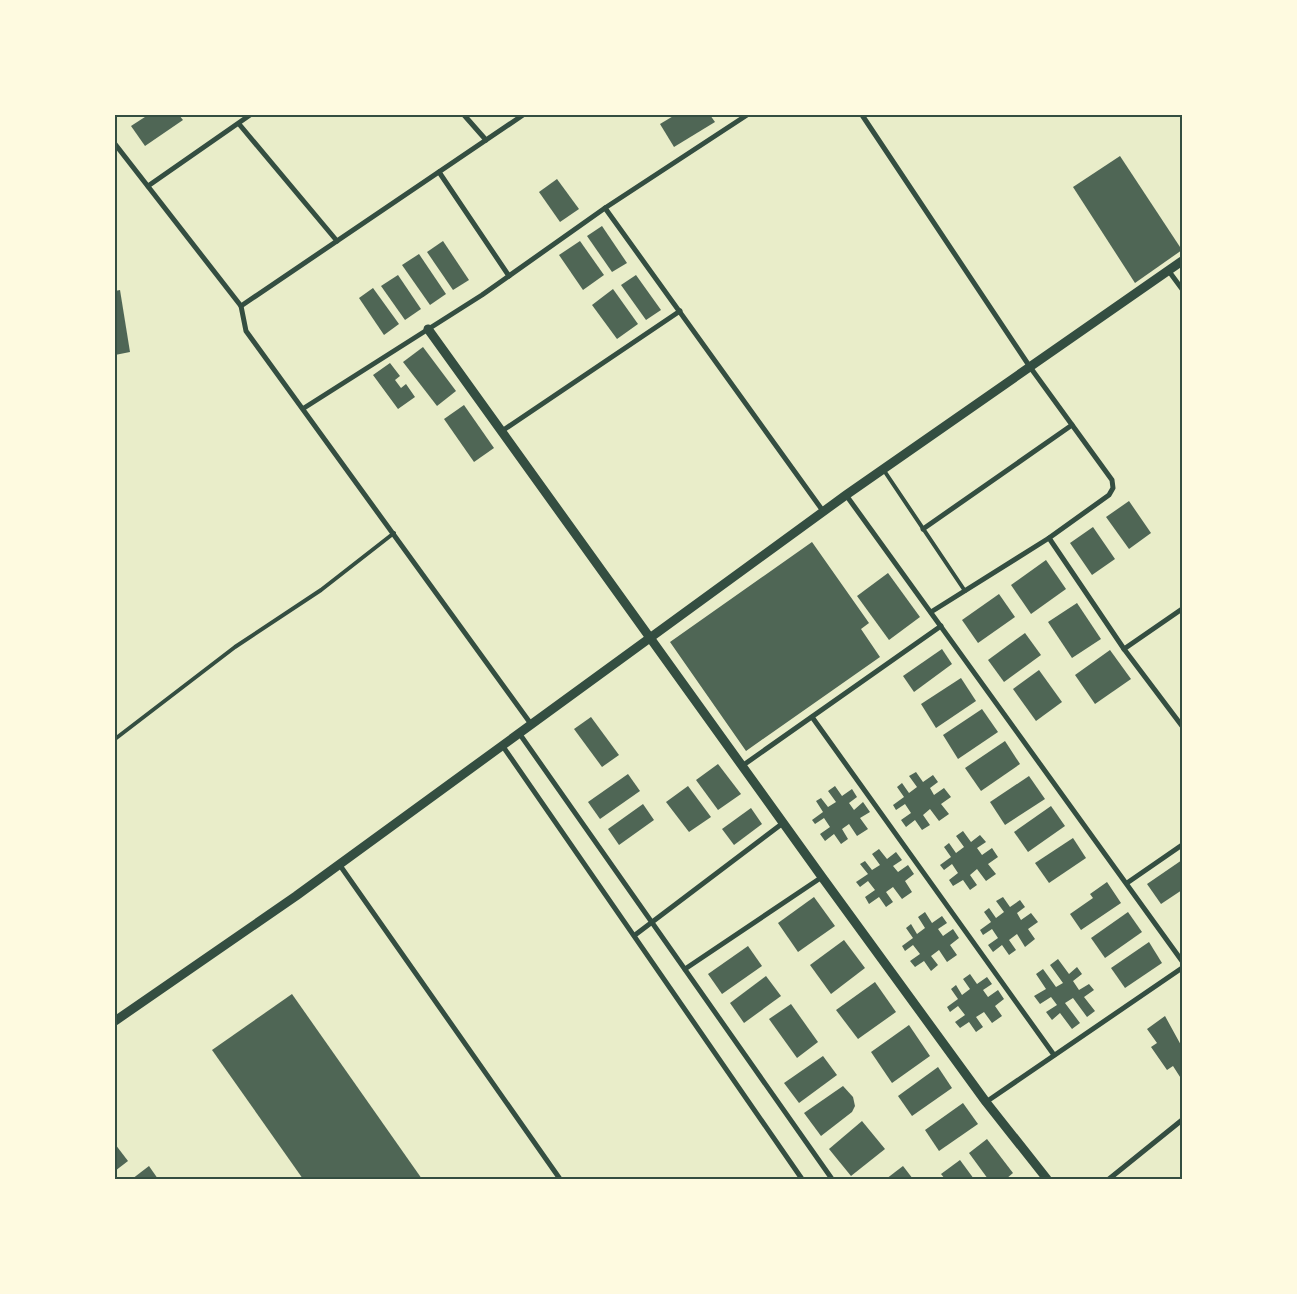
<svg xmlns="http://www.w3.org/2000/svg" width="1297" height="1294" font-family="'Varela Round',sans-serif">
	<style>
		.building { fill: #4f6655 }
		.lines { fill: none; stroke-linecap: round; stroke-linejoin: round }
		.service { stroke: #344e41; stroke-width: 4 }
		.minor { stroke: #344e41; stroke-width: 5 }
		.tertiary { stroke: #344e41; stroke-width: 9 }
		.neatline { fill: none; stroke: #344e41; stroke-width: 2 }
	</style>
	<rect width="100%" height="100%" fill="#e9edc9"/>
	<g class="building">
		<path d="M148,115H179L183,120L145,146L131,126Z"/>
		<path d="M675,115H710L715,122L674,147L660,124Z"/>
		<path d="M1120,156L1182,250L1135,283L1073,187Z"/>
		<path d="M557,179L579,209L560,222L539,192Z"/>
		<path d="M602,226L627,263L612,272L587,236Z"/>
		<path d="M443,241L469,280L453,290L427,252Z"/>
		<path d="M580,241L604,275L583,290L559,255Z"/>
		<path d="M419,254L446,294L430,305L402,265Z"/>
		<path d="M398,275L421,309L405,320L381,286Z"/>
		<path d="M636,275L661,310L646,320L621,285Z"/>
		<path d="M373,288L399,324L384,335L359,298Z"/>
		<path d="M613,289L638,324L617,339L592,305Z"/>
		<path d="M120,290L130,352L115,355V291Z"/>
		<path d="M423,347L456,391L437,406L403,362Z"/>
		<path d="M390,363L400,376L395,380L401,388L406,384L415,397L398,409L373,375Z"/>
		<path d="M464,405L494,448L474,462L444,419Z"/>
		<path d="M1129,501L1151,533L1129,549L1106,517Z"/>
		<path d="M1093,527L1115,559L1092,575L1070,543Z"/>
		<path d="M812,542L869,623L861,629L880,657L746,751L670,642Z"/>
		<path d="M1046,560L1066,589L1031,614L1011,585Z"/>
		<path d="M888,573L920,617L889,640L857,596Z"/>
		<path d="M999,594L1015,617L978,643L962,620Z"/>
		<path d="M1077,603L1101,639L1072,658L1048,622Z"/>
		<path d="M1025,633L1041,655L1004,682L988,660Z"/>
		<path d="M942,649L952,664L914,692L903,676Z"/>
		<path d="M1110,650L1131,679L1095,704L1075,675Z"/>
		<path d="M1039,670L1062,702L1036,721L1013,689Z"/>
		<path d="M961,678L976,701L936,728L921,704Z"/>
		<path d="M982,709L998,732L958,759L943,735Z"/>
		<path d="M591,717L619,755L602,767L574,729Z"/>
		<path d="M1005,741L1020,764L981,791L965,768Z"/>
		<path d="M718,764L741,794L718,810L696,780Z"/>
		<path d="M916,772L923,782L933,775L938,782L930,788L934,795L944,788L951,797L941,804L949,814L939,821L930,809L923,815L930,825L922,830L915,820L906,827L901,820L911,813L905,804L896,810L893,805L904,797L897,787L902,783L909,793L917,787L909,776Z"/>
		<path d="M628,774L640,791L600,819L588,802Z"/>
		<path d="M1029,776L1045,799L1005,825L990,802Z"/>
		<path d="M688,786L711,817L689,832L666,802Z"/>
		<path d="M835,786L842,796L852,789L857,797L849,803L854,810L863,802L870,812L860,818L868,829L857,836L849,824L842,829L848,839L841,844L834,834L825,841L820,834L830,827L824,818L815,824L812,820L823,812L816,801L821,798L828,807L836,802L828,791Z"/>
		<path d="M643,804L654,820L619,845L608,829Z"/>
		<path d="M1051,806L1065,826L1028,852L1014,832Z"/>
		<path d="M751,808L762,824L734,845L722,829Z"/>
		<path d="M963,831L971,842L980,835L986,842L977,848L982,855L992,848L998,857L988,864L996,874L986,881L977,869L970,875L977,885L970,890L963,880L953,886L949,880L958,873L952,864L944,870L940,865L951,857L944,847L949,843L956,853L964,847L956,836Z"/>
		<path d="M1073,838L1086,858L1049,883L1035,863Z"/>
		<path d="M879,849L887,859L896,852L902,860L893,866L898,872L908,865L914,874L905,881L912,892L902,899L893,887L886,892L893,902L886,907L879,897L869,904L865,897L875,890L868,881L860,887L856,882L868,874L860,864L865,861L872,870L880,865L872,854Z"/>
		<path d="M1182,860V890L1161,904L1147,884Z"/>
		<path d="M1107,882L1121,903L1081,930L1070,914L1093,898L1090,894Z"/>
		<path d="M814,897L835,926L798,952L778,923Z"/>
		<path d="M1003,897L1010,907L1020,900L1025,907L1017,913L1021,920L1031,913L1038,922L1028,929L1035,939L1025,947L1017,934L1009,940L1016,950L1009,955L1002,945L993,952L988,945L998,938L992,929L983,935L980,930L991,922L984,912L989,908L996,918L1004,912L996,901Z"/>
		<path d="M925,912L932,923L942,916L947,923L938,929L943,936L953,929L959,938L950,945L957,955L947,962L939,950L931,956L938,965L931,971L924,961L915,967L910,961L920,954L913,945L905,951L902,946L913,938L906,928L911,924L917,934L925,928L918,917Z"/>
		<path d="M1128,912L1142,932L1105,958L1091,938Z"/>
		<path d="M844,940L865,968L831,994L810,965Z"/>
		<path d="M1149,942L1162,963L1125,988L1111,968Z"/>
		<path d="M748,946L762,966L722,994L708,974Z"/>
		<path d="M1058,959L1069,974L1077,967L1082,974L1073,981L1079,990L1089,984L1094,990L1084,997L1095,1011L1087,1017L1073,998L1065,1003L1080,1023L1072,1029L1060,1013L1052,1020L1046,1012L1057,1005L1051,997L1040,1004L1034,996L1046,989L1036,974L1043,969L1056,987L1063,983L1050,965Z"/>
		<path d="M970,974L977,984L987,977L992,984L983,990L988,997L998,990L1004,999L995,1006L1002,1016L992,1023L984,1012L976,1017L983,1027L976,1032L969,1022L960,1028L955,1022L965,1015L958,1006L950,1012L947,1007L958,999L951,989L956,985L962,995L970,989L963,979Z"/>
		<path d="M766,976L781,996L744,1023L730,1003Z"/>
		<path d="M875,982L896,1012L858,1039L836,1010Z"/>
		<path d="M292,994L422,1179H303L212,1050Z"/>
		<path d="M791,1004L818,1042L797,1058L769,1019Z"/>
		<path d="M1165,1016L1182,1047V1080L1173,1066L1167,1070L1151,1047L1157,1043L1147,1029Z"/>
		<path d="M909,1025L930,1056L892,1083L871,1052Z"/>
		<path d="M823,1056L837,1075L799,1103L784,1083Z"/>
		<path d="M938,1067L952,1088L912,1116L898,1096Z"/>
		<path d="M843,1086L853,1097L855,1106L852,1112L821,1136L804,1113Z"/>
		<path d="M963,1103L978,1124L939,1151L925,1130Z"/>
		<path d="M862,1121L885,1149L851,1176L829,1149Z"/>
		<path d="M987,1139L1013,1173L1006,1179H988L969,1153Z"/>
		<path d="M115,1144L128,1161L115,1171Z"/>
		<path d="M960,1160L974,1179H945L941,1174Z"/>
		<path d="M149,1166L158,1179H132Z"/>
		<path d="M903,1166L913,1179H886Z"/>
	</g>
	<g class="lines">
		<g class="service">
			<path d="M883,469L965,591"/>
			<path d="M115,739L235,647L321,590L394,533"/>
		</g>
		<g class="minor">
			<path d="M464,115L486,140"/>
			<path d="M862,115L1030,367L1112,480L1113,488L1109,495L1049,538"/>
			<path d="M239,124L337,241"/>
			<path d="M115,144L241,306L523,115"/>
			<path d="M439,172L509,276"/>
			<path d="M148,186L250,115"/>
			<path d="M605,208L823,511"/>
			<path d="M1168,270L1182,289"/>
			<path d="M241,306L246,331L531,724"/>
			<path d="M304,408L482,295L605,208L747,115"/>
			<path d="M502,431L680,311"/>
			<path d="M846,495L1182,961"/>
			<path d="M923,529L1072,425"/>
			<path d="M931,612L1049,538L1124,649L1182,726"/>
			<path d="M1124,649L1182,609"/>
			<path d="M812,717L1054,1055"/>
			<path d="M519,733L832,1179"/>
			<path d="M502,745L802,1179"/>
			<path d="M742,766L941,626"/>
			<path d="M339,864L560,1179"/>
			<path d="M1127,883L1182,845"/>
			<path d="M635,935L783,823"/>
			<path d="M685,969L822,877"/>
			<path d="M986,1102L1182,968"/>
			<path d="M1109,1179L1182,1120"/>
		</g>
		<g class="tertiary">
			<path d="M428,329L822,877L986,1102L1047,1179"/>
			<path d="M115,1021L296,896L846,495L1182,261"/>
		</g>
	</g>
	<rect width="1297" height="1294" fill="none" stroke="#fefae0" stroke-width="232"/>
	<rect x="116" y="116" width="1065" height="1062" class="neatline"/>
</svg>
